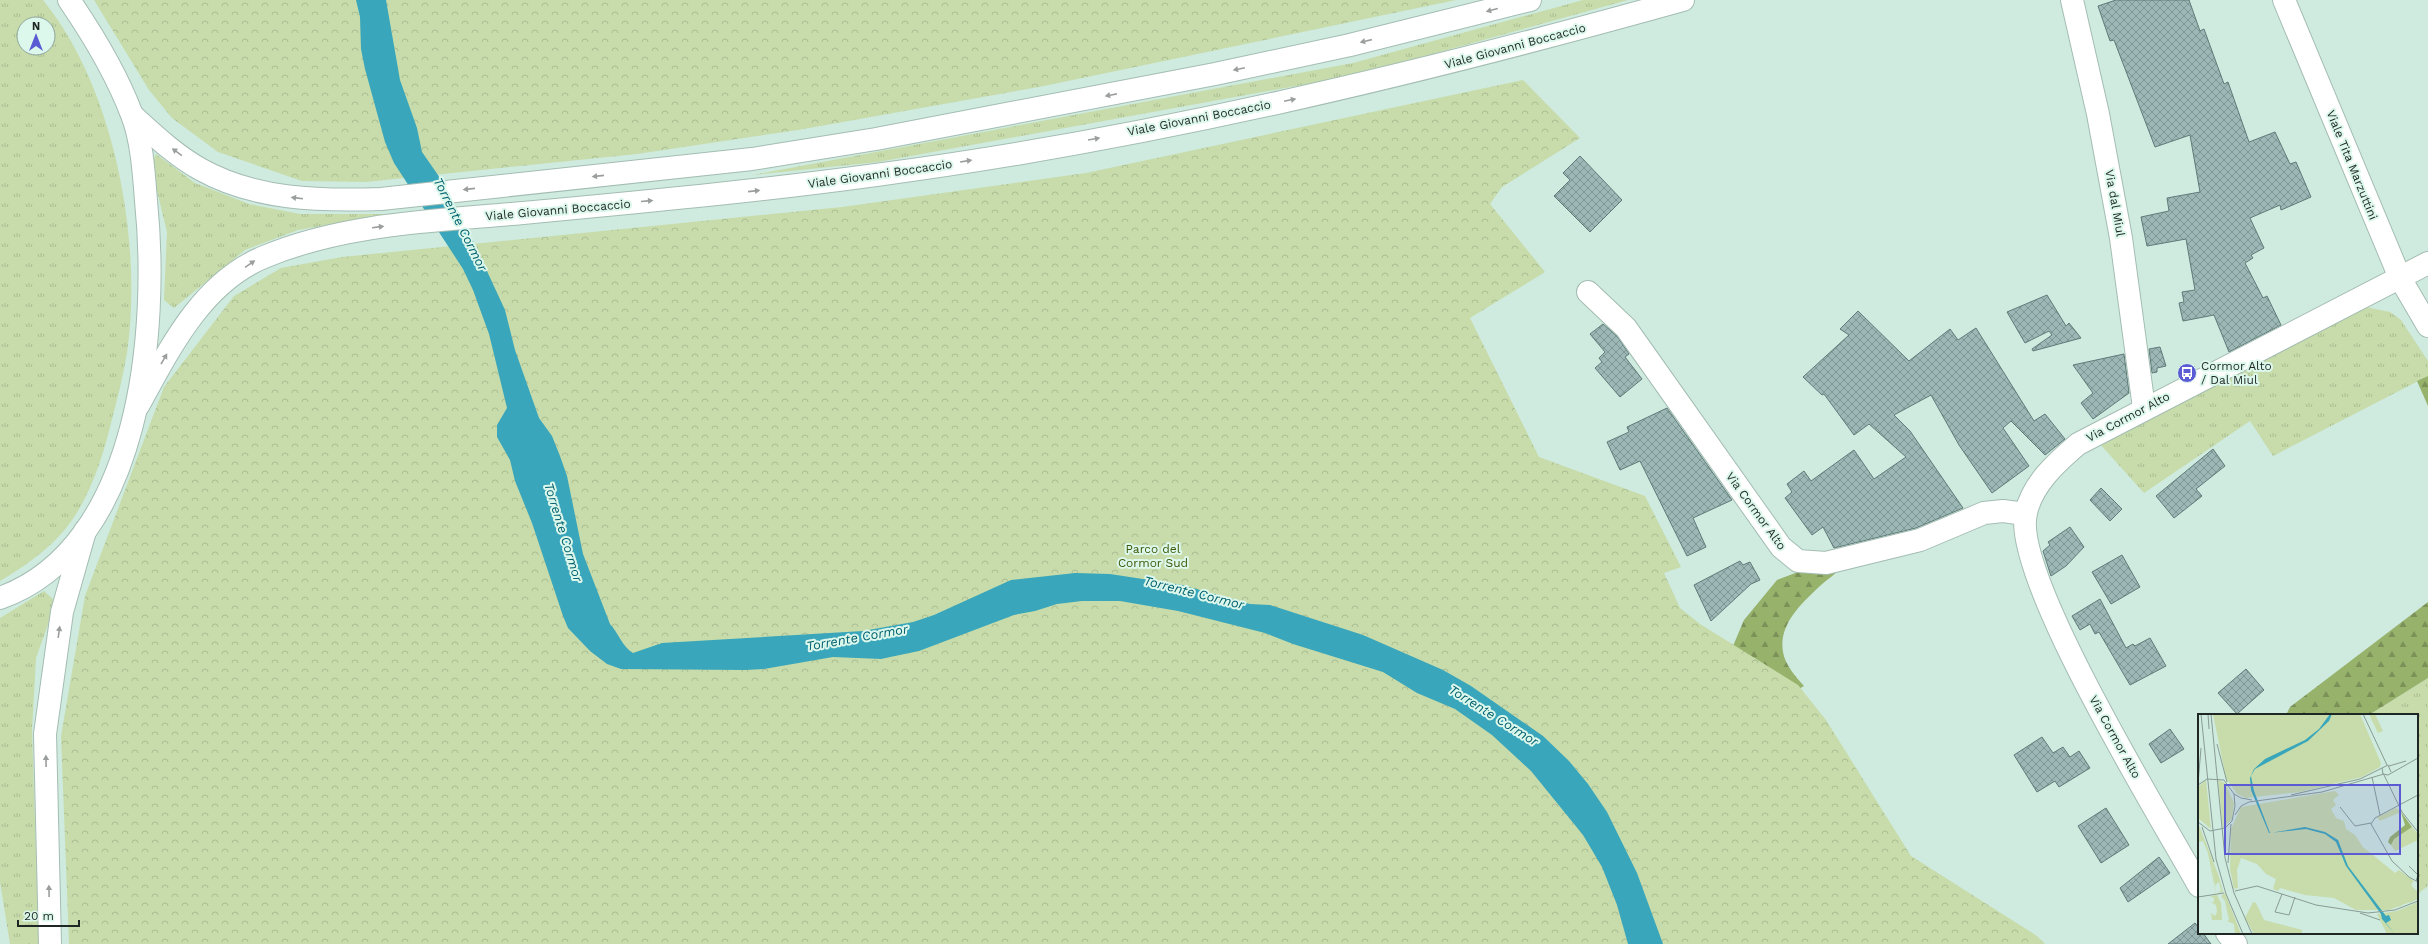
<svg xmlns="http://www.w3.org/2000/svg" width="2428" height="944" font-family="'Work Sans',sans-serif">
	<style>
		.grass { fill: url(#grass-tufts); fill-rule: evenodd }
		.forest { fill: url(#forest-firs) }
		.park { fill: url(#park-crowns) }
		.water { fill: #39a6bb }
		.building { fill: url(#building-cross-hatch); stroke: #5f7a78 }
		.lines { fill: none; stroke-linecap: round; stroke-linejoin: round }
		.street-casing { stroke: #a4bdb3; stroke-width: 24 }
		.secondary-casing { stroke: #a4bdb3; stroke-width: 24 }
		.highway-casing { stroke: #a4bdb3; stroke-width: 24 }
		.street { stroke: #fff; stroke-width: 22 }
		.secondary { stroke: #fff; stroke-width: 22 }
		.highway { stroke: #fff; stroke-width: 22 }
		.oneway { fill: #9a9e9c }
		.labels { text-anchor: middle; stroke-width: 4; stroke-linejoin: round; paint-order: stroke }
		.street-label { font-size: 12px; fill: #1e2724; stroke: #dcf7ec }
		.poi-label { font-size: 12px; fill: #1e2724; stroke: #dcf7ec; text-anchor: start }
		.park-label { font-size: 12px; fill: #415806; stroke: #dcf7ec }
		.water-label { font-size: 13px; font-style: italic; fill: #00606e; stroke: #dcf7ec }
		.inset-road { fill: none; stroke: #889c94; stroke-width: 1 }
		.view { fill: #5b5cd3; fill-opacity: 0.15; stroke: #5b5cd3; stroke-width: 2 }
		.inset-edge { fill: none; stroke: #1e2724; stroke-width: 2 }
	</style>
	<defs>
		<pattern id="grass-tufts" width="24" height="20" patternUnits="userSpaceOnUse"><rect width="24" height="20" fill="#c7dcaa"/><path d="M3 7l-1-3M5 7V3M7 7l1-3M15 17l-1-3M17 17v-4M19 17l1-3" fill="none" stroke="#aabd92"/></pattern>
		<pattern id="forest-firs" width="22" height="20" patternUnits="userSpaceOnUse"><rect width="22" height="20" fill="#97b26b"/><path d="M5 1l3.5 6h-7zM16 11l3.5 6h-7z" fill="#7b9158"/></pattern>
		<pattern id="park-crowns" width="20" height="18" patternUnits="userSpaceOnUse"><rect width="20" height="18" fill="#c7dcaa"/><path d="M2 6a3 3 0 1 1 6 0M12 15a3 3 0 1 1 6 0" fill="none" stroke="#aabd92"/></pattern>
		<pattern id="building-cross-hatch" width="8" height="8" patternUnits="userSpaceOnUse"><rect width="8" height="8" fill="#9cb8b6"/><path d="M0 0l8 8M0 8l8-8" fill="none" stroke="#7f9694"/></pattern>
	</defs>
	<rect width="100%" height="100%" fill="#cfeadf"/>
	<g class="grass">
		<path d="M0,0H43C115,88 143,243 127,353C123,377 117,400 111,423C102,460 88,504 61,534C44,553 22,568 0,581ZM24,24H48V48H24Z"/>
		<path d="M1583,0H1628L1356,75L878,162L752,175L1353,63Z"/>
		<path d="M156,154L195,183L249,204L300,214H391L298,230L245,250L174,308L164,300L167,232L151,166Z"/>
		<path d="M2366,307L2390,312L2401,320L2428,361V376L2273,456L2250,421L2144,493L2099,443Z"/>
		<path d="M44,591L56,602L36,658L32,730L39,944H10L0,882V618Z"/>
		<path d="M2428,678V886L2419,893L2417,890V715H2369Z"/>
	</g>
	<g class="forest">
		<path d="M2428,376V406L2417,381Z"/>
		<path d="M1843,564C1837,574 1830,577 1821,585C1803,602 1778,624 1783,652C1785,665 1796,677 1804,686L1757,713L1733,646L1744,620L1777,580L1806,569Z"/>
		<path d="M2428,602V678L2369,715H2286L2290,707Z"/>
	</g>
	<g class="park">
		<path d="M94,0H1456L1039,87L798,130L637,154L366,182L302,181L218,152L172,118L149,90Z"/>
		<path d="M1523,80L1580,138L1502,187L1490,204L1545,272L1470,318L1539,457L1645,496L1681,567L1664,573L1680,608L1700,624L1798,685L1826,720L1911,856L2037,936L2045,944H69L61,736L85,596L164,387L234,296L281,268L342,257L842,207L1086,173Z"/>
	</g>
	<path class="water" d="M356,0H386L400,80L417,128L422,152L438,175L474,243L505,310L515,350L539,418L552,436L560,456L567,476L583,554L610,624C619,634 622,646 633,653L662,643L863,631L913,622L934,615L1011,580L1075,573L1110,574L1182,585L1250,604L1270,605L1363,635L1443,670L1471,686L1543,736L1569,761L1588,784L1607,812L1637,873L1663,944H1628L1617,905L1602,867L1583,835L1531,771L1492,735L1455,709L1417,693L1383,672L1293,644L1265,633L1178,611L1120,601H1082L1057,604L1035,611L1014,615L919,651L895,656L881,659L833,657L764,669L745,670L621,669L607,664L590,651L568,628L563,616L532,523L515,481L510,460L497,437V425L507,408L489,334L473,290L463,269L394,163L385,142L365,69L361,49L360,17Z"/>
	<g class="building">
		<path d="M2116,0H2189L2200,31L2204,29L2224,84L2228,82L2249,142L2275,132L2290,164L2296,162L2311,197L2281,210L2280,205L2250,218L2264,248L2251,255L2253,258L2245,263L2263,298L2267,296L2281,325L2229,352L2214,315L2183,321L2179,303L2184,302L2182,292L2195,290L2186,239L2147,246L2141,217L2169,211L2167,198L2200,192L2190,135L2155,147L2114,40L2110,41L2098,6Z"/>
		<path d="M1580,156L1622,200L1590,232L1554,196L1570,180L1563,173Z"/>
		<path d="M2047,295L2066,326L2069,323L2081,338L2033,351L2032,349L2052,335L2049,331L2025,343L2007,312Z"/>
		<path d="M1858,311L1909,361L1950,329L1958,340L1976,328L2034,421L2045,414L2065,439L2045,455L2011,421L2003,428L2029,466L1992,493L1959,445L1931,395L1894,415L1910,431L1963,508L1916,528L1834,548L1823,527L1812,535L1785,498L1792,492L1787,484L1804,471L1811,481L1854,450L1874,479L1906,457L1869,424L1854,435L1824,394L1822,395L1803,377L1849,335L1840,329Z"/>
		<path d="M1603,324L1617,336L1629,354L1625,357L1642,379L1620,397L1595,368L1602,362L1599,358L1605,352L1590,334Z"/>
		<path d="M2160,347L2166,366L2157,368V372L2152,373L2149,349Z"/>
		<path d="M2124,354L2129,393L2093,419L2081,403L2093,393L2073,365Z"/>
		<path d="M1667,408L1732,500L1693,518L1706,547L1687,556L1640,461L1620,470L1607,442L1629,432L1627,427Z"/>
		<path d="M2213,449L2225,466L2196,489L2202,496L2174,518L2156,496Z"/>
		<path d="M2101,488L2122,509L2110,521L2090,500Z"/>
		<path d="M2070,527L2084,547L2066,566L2051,576L2043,551L2050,545L2048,542Z"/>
		<path d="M2122,555L2140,587L2111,604L2092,572Z"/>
		<path d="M1740,561L1743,565L1750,562L1760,580L1751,584L1711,621L1694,585Z"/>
		<path d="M2100,599L2126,648L2133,644L2135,646L2150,638L2166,666L2130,685L2099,632L2095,634L2090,624L2080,630L2072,616Z"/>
		<path d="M2246,669L2264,690L2237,714L2218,693Z"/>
		<path d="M2170,729L2184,749L2161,763L2149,744Z"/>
		<path d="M2042,737L2053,753L2063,747L2070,757L2079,751L2090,768L2059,787L2055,781L2037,792L2014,755Z"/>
		<path d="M2106,808L2129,845L2101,863L2078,826Z"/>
		<path d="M2159,857L2170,873L2128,902L2120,888Z"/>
		<path d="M2195,923L2199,928V933H2203L2211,944H2168Z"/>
	</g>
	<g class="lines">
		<defs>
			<g id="street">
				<path d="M2072,0L2098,114L2121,238L2144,408"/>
				<path d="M1588,292L1626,328L1781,547L1798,561L1826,563L1920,540L1984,513L2003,511L2025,514"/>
				<path d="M2199,886C2163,821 2011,575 2026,513C2032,484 2057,462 2078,444L2428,263"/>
				<path d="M2227,933L2236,944"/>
			</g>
			<g id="secondary">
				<path d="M2284,0L2400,278L2428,326"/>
				<path d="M133,116C154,135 175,155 200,169C255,200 320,201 381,199L752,159L876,139L1215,74L1350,45L1530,0"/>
				<path d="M138,406C169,350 201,283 264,257C345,223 436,221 523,213C641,202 759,191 876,175C1149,139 1418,74 1683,0"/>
				<path d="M0,598C142,547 159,328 146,201C144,175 142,140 132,115C117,75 93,35 69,0"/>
			</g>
			<path id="highway" d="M50,944L45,734L62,612L85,531"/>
		</defs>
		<use href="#street" class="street-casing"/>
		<use href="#secondary" class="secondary-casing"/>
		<use href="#highway" class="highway-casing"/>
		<use href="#street" class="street"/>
		<use href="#secondary" class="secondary"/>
		<use href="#highway" class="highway"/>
	</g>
	<defs><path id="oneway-solid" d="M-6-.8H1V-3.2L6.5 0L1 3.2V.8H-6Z"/></defs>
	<g class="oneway">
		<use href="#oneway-solid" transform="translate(1492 10) rotate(165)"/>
		<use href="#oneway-solid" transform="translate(1366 41) rotate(167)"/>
		<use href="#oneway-solid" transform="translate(1239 69) rotate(168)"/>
		<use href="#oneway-solid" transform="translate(1111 95) rotate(169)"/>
		<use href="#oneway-solid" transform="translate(1290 100) rotate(-12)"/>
		<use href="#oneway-solid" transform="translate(1094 139) rotate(-10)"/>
		<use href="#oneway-solid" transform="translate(177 152) rotate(-144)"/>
		<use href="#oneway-solid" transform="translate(966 161) rotate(-9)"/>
		<use href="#oneway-solid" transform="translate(598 176) rotate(174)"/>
		<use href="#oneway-solid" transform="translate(469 189) rotate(174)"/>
		<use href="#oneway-solid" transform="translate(754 191) rotate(-6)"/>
		<use href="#oneway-solid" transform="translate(297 198) rotate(-173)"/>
		<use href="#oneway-solid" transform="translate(647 201) rotate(-5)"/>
		<use href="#oneway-solid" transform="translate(378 227) rotate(-7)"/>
		<use href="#oneway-solid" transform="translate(250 264) rotate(-34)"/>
		<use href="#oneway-solid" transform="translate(164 359) rotate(-60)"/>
		<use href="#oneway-solid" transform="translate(59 632) rotate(-82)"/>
		<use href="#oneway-solid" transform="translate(46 761) rotate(-91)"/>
		<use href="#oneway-solid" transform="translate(49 891) rotate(-91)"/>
	</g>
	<defs>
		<symbol id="bus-disc" viewBox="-11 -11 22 22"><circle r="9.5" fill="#5b5cd3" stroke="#dcf7ec"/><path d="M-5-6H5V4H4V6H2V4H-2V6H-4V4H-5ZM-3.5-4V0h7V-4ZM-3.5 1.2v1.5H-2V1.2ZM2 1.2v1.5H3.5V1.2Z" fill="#fff"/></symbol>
	</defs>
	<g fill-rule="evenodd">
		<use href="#bus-disc" x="2176" y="362" width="22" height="22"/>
	</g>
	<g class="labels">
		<g class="street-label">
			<text transform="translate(1515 46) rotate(-15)" y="4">Viale Giovanni Boccaccio</text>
			<text transform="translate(1199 118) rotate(-11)" y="4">Viale Giovanni Boccaccio</text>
			<text transform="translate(2352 165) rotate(68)" y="4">Viale Tita Marzuttini</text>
			<text transform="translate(880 174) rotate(-8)" y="4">Viale Giovanni Boccaccio</text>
			<text transform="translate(2115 203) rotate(80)" y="4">Via dal Miul</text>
			<text transform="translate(558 210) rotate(-5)" y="4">Viale Giovanni Boccaccio</text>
			<text transform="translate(2128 417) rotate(-28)" y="4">Via Cormor Alto</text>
			<text transform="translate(1756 511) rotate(54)" y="4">Via Cormor Alto</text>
			<text transform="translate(2115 737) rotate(61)" y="4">Via Cormor Alto</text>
		</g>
		<g class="poi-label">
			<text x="2201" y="370">Cormor Alto<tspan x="2201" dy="14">/ Dal Miul</tspan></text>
		</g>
		<g class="park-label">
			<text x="1153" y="553">Parco del<tspan x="1153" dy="14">Cormor Sud</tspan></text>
		</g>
		<g class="water-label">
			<text transform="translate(461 224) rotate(63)" y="5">Torrente Cormor</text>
			<text transform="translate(564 532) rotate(73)" y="5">Torrente Cormor</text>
			<text transform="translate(1194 592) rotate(14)" y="5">Torrente Cormor</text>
			<text transform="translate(857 637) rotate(-10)" y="5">Torrente Cormor</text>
			<text transform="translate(1494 715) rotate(32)" y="5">Torrente Cormor</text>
		</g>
	</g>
	<g transform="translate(2198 714)">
		<rect width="220" height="220" fill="#cfeadf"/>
		<path d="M171,0H177L185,17L180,19ZM8,66L13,115L0,104V73ZM20,66L27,69L36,89L34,105L25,114ZM198,94L203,98L182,107L179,103ZM0,109L13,142L18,180L10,139L5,127L0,128ZM214,113L220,120V126L197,137L193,131L195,125ZM27,179L43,220H37L36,210L29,207L31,206L27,187L23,182Z" fill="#c7dcaa"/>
		<path d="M203,98L214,113L196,125L193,131L190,128L192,123L207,111Z" fill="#97b26b"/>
		<path d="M15,0H162L183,49L182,53L164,63L102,78L48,84L39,80L28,64ZM137,77L141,81L135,86L138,91L133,95L138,104L146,107L148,115L157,121L165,133L197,159L201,156L216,167L213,171L220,179V185L191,196H158L136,184L107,181L82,174L80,177L75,175L78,165L68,160L59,150L43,144L39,156L40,174L36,175L32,155L33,115L43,93ZM55,188L58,189L66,206L104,216V220H56L47,204ZM220,188V220H189L179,200L199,197Z" fill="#c7dcaa"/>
		<path d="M13,142L21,163L25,178L19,179L23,177L21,168L17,171ZM198,160L220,178L219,185L212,189L208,185L202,193L186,181L189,171ZM19,181L23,189L24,206H14L13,199L17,202L19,198L18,191L13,188H16V184L12,182Z" fill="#c7dcaa"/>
		<path d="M132,0H134L131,7L110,27L57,55L53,62L56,77L72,119L107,113L127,118L140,126L150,152L188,202L191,201L193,206L188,209L197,220L184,205L183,200L148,152L138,128L127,120L108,115L71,119L53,76L52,64L56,55L67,45L107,26L121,15Z" fill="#39a6bb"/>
		<path class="inset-road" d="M3,0L18,145L28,180L45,220M10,0L11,15M13,0L27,144L36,179L54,220M165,0L189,51M19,30L29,68M191,52L208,47M193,58L190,51L184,54L185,60L190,61L220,44M186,61L204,98L220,118M174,63L182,101M0,70L3,34M0,71L9,65L26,66L36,80L37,92L34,107L27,114L12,117L0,108M36,80L43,84L54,86M93,81L162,65L184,54M220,81L177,104L173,110L194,147L211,163L220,168M142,93L157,112L173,109M37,101L43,92L51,88L124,78L186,60M4,113L16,148M30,149L33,110M211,152L220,161L218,167M37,177L59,172L118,191L170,199L197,196L220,187M84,180L77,198L91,201L97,183M0,183L26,179M162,199L182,206"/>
		<path class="view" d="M27,71H202V140H27Z"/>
		<rect width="220" height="220" class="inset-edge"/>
	</g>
	<g transform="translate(36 36)"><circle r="19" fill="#dcf7ec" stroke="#90a49c"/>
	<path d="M0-3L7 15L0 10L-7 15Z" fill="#5b5cd3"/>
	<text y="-6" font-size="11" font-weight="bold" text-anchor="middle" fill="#1e2724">N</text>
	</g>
	<path d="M18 920v6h61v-6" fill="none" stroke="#1e2724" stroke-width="2"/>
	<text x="24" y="920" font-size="12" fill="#1e2724" stroke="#dcf7ec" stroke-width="3" paint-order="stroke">20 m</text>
</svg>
